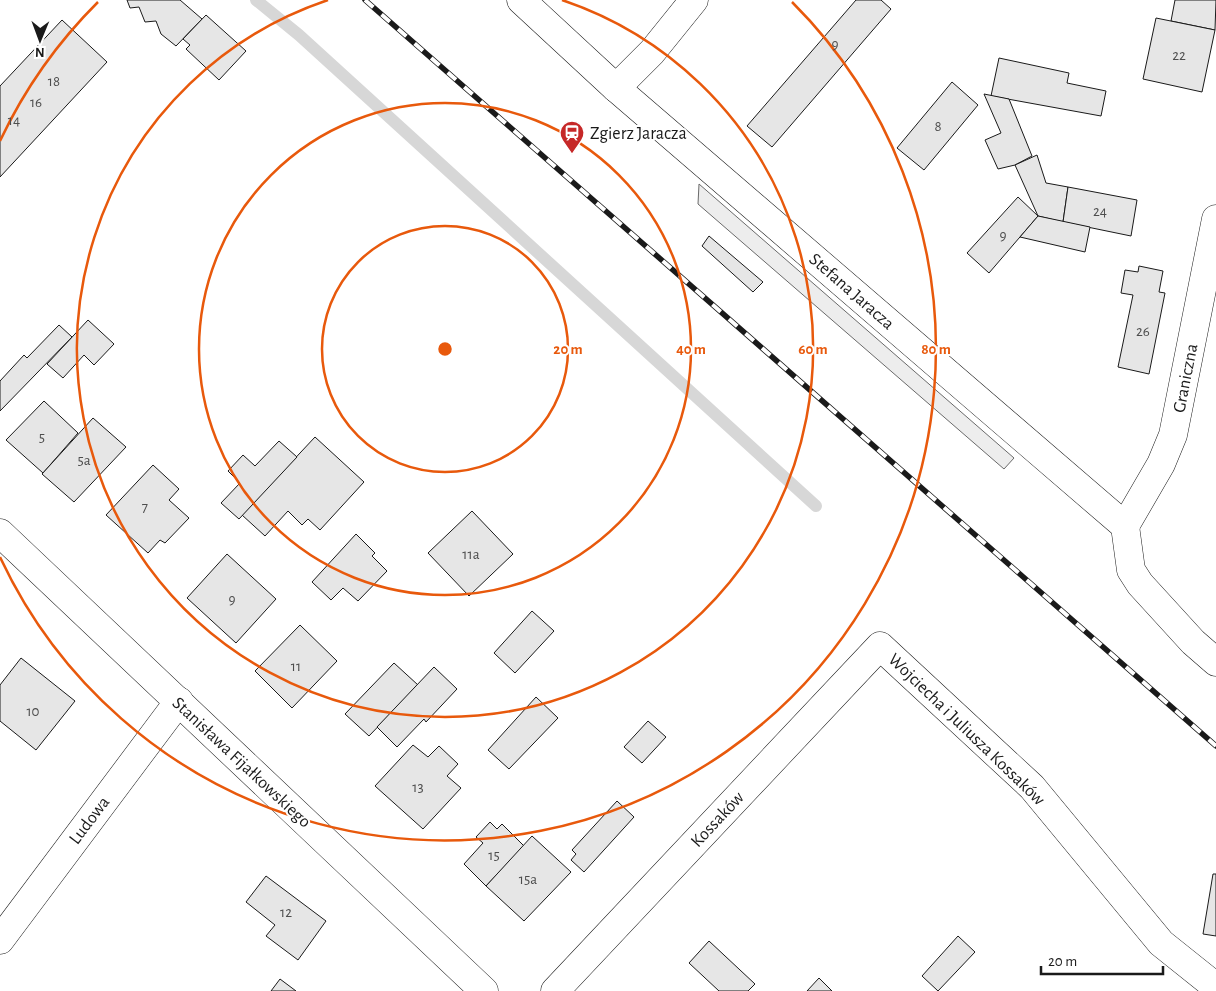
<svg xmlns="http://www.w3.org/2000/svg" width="1216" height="991" font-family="'Alegreya Sans',sans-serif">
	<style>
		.built { fill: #ededed; stroke: #6a6a6a }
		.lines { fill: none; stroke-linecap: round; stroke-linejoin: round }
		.stream { stroke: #d7d7d7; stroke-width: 12 }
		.building { fill: #e6e6e6; stroke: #1a1a1a }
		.minor-casing { stroke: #1a1a1a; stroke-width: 29 }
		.minor { stroke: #fff; stroke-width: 28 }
		.rail-casing { stroke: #1a1a1a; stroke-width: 5.5 }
		.rail { stroke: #fff; stroke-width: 4; stroke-dasharray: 11; stroke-linecap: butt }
		.ring { fill: none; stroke: #e8590c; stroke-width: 2.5 }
		.labels { text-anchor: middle; stroke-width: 4; stroke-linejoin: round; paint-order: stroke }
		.number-label { font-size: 15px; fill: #4d4d4d }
		.poi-label { font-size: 18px; fill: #1a1a1a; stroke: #fff; text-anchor: start }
		.street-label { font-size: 18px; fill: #1a1a1a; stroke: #fff }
		.centre { fill: #e8590c; stroke: #fff; stroke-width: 2.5 }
		.ring-label { font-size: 15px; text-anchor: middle; font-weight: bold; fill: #e8590c; stroke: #fff; stroke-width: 4; stroke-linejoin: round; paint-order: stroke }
	</style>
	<rect width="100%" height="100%" fill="#fff"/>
	<path class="built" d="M699,184L1014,458L1004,469L698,204Z"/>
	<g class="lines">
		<path class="stream" d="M256,0L299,35L816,506"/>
	</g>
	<g class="building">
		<path d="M127,0H180L202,19L176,46L161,34L156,21L145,22L139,7L130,8Z"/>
		<path d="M856,0H881L891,9L772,147L747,126Z"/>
		<path d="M1175,0H1216L1215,30L1171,21Z"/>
		<path d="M206,15L246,51L219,80L186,49L190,45L183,39Z"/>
		<path d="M1156,18L1215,30L1202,92L1143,79Z"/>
		<path d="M62,20L107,62L0,177V86Z"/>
		<path d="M999,58L1069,73L1067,83L1106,91L1101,116L991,96Z"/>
		<path d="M952,82L978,105L924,170L897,148Z"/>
		<path d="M984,94L1009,99L1032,156L1015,165L998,169L985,140L1001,133Z"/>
		<path d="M1037,155L1046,183L1068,187L1063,222L1038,216L1015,165Z"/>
		<path d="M1068,187L1137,200L1131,236L1063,222Z"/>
		<path d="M1018,197L1038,216L989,273L967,253Z"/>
		<path d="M1038,216L1090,227L1085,252L1020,237Z"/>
		<path d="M709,236L763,282L753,292L702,246Z"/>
		<path d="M1139,266L1163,271L1159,292L1165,293L1149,374L1118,367L1133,295L1121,293L1125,270L1138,272Z"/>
		<path d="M88,320L114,344L94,365L84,355L63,378L47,364Z"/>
		<path d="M59,325L72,337L0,411V381L24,355L27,358Z"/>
		<path d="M44,401L78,433L43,473L6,440Z"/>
		<path d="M93,418L126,447L74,502L42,474Z"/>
		<path d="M315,437L364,482L320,530L308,519L302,525L288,511L265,536L242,515Z"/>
		<path d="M279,441L297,457L239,519L221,503L240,483L228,471L243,455L255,466Z"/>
		<path d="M153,465L179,489L169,500L189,518L165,543L160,540L148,553L106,515Z"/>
		<path d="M472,511L513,554L469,596L428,553Z"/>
		<path d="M356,534L375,553L372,556L387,571L358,601L343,588L331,600L312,582Z"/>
		<path d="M227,554L276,599L236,643L187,598Z"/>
		<path d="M532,611L554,631L515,673L494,653Z"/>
		<path d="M300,625L337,661L292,708L255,671Z"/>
		<path d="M21,658L75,701L36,750L0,721V685Z"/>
		<path d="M394,663L418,685L369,736L345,714Z"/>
		<path d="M434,667L457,689L426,722L424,719L397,747L377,727Z"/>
		<path d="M536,697L558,718L509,769L488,750Z"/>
		<path d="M648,721L666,737L642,763L624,747Z"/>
		<path d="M413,745L428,757L439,746L458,764L447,776L461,788L423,829L375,786Z"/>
		<path d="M617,801L634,817L584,872L571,860L576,854L572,850Z"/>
		<path d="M490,822L497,829L502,824L524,846L486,886L464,864L483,843L476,837Z"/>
		<path d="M532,836L571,872L524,921L486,886Z"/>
		<path d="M1213,874H1216V936L1203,934Z"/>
		<path d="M266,876L326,921L298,960L266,936L275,925L246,902Z"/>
		<path d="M958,936L975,952L938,991L922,976Z"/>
		<path d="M709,941L755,984L748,991H719L689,963Z"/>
		<path d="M819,978L832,991H807Z"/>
		<path d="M280,979L296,991H271Z"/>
	</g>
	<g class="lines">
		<defs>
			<g id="minor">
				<path d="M521,0L616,88L1125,526L1131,570L1140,584L1193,642L1216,662"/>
				<path d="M616,88L652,52L694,0"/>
				<path d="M1125,526L1161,464L1173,435L1216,219"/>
				<path d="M0,533L484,991"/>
				<path d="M0,940L179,701"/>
				<path d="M555,991L880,646L1032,787L1161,943L1216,987"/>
			</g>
		</defs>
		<use href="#minor" class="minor-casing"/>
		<use href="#minor" class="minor"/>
		<defs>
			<path id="rail" d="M365,0L1216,746"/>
		</defs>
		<use href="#rail" class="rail-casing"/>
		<use href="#rail" class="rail"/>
	</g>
	<g class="ring">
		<circle cx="445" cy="349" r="123"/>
		<circle cx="445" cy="349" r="246"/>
		<path d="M562 0A368 368 0 1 1 328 0"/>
		<path d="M0 141A491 491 0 0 1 98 2M792 2A491 491 0 1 1 0 557"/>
	</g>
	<defs>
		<symbol id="station-pin" viewBox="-11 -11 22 30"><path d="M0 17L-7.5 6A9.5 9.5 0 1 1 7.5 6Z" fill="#c62828" stroke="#fff"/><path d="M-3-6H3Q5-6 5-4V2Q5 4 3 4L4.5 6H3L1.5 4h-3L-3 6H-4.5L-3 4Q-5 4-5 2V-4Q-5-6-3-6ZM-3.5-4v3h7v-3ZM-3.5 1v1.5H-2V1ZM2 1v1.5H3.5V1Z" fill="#fff"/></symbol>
	</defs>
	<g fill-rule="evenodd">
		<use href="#station-pin" x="558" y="119" width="28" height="38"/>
	</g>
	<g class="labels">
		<g class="number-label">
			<text x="835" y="49">9</text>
			<text x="1179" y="60">22</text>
			<text x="54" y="86">18</text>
			<text x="36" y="107">16</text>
			<text x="14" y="125">14</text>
			<text x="938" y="131">8</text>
			<text x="1100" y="216">24</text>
			<text x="1003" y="240">9</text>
			<text x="1143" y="336">26</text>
			<text x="42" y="442">5</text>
			<text x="84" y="465">5a</text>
			<text x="145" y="512">7</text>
			<text x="471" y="559">11a</text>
			<text x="232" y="604">9</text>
			<text x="296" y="671">11</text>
			<text x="33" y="716">10</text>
			<text x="418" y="792">13</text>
			<text x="494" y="860">15</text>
			<text x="528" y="884">15a</text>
			<text x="286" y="917">12</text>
		</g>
		<g class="poi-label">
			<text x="590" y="139">Zgierz Jaracza</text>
		</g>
		<g class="street-label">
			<text transform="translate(852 291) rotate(41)" y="6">Stefana Jaracza</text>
			<text transform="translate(1185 378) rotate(-79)" y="6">Graniczna</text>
			<text transform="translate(967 729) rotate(44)" y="6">Wojciecha i Juliusza Kossaków</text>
			<text transform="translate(242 762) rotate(43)" y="6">Stanisława Fijałkowskiego</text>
			<text transform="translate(717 819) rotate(-47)" y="6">Kossaków</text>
			<text transform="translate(89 820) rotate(-53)" y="6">Ludowa</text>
		</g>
	</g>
	<circle cx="445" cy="349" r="8" class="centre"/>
	<g class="ring-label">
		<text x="568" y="354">20 m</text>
		<text x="691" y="354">40 m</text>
		<text x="813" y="354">60 m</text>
		<text x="936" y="354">80 m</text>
	</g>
	<g transform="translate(40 40) rotate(181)" stroke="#ffffff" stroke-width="4" paint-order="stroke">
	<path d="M0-4L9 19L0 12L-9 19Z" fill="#1a1a1a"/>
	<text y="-8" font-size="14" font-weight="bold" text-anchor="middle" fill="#1a1a1a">N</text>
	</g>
	<path d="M1041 966v8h122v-8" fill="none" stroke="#1a1a1a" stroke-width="2.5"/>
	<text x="1048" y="966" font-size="15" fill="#1a1a1a" stroke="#ffffff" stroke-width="4" paint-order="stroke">20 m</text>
</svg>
